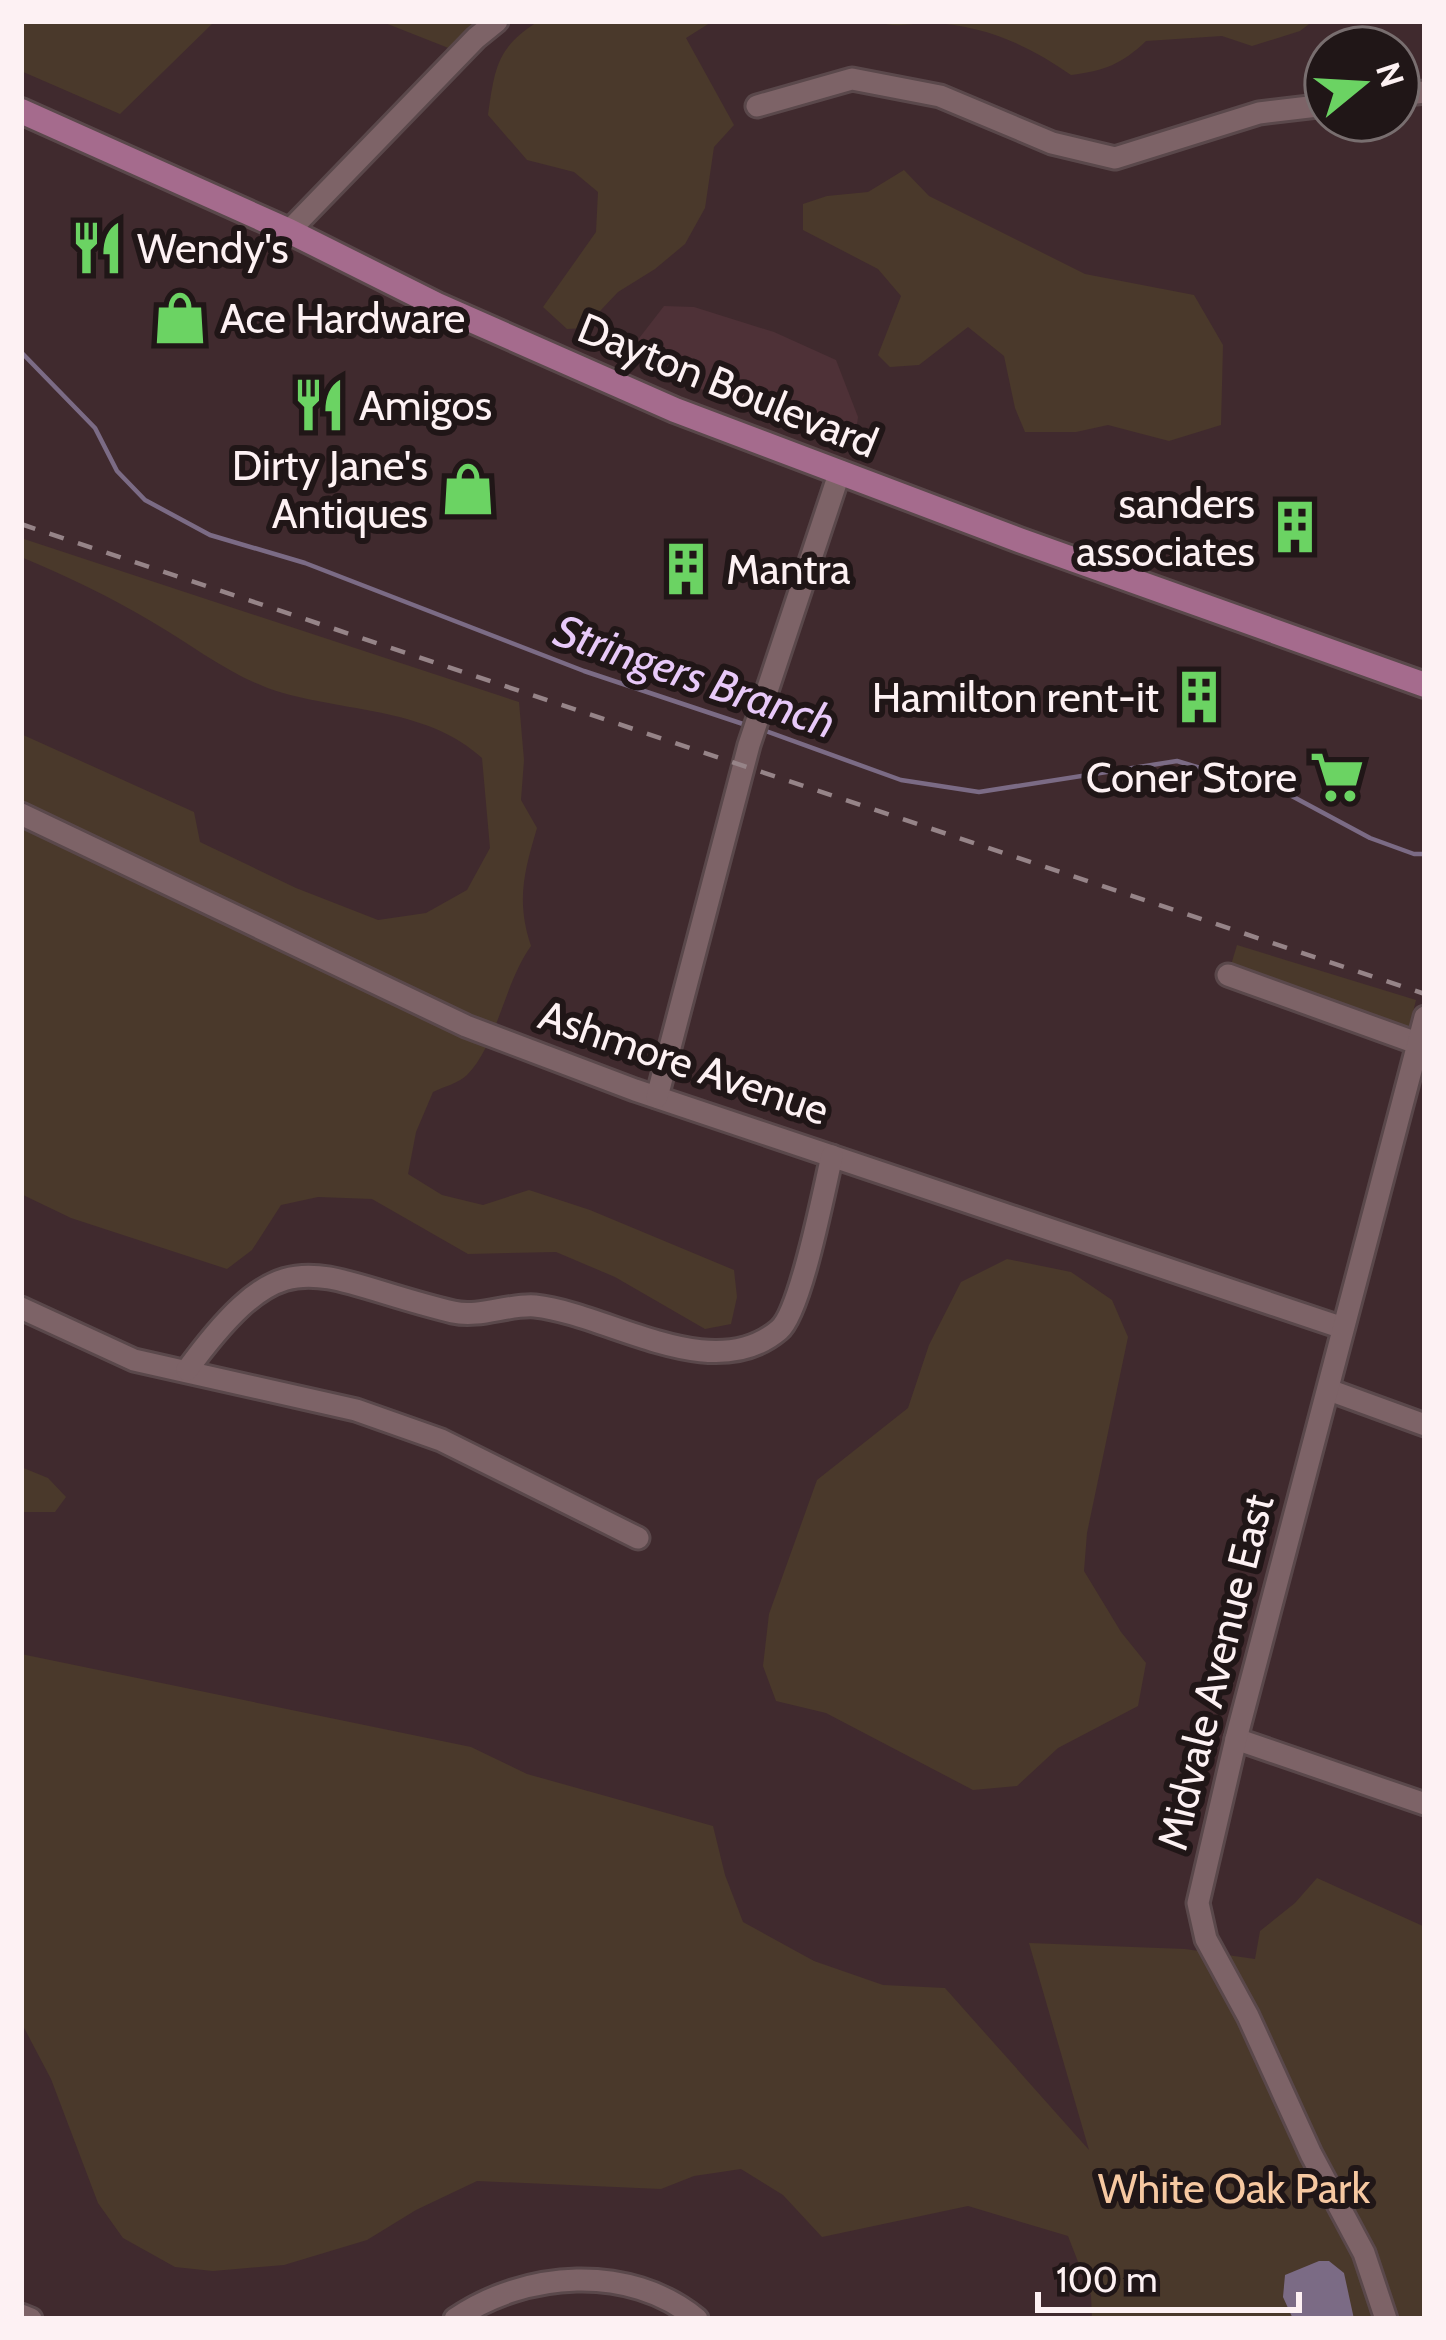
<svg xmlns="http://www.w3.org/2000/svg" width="1446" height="2340" font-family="Cabin,sans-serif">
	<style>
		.built { fill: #4e3137 }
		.green { fill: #4a392b }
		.water { fill: #7b6b85 }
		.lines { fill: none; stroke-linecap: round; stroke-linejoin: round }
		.stream { stroke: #7b6b85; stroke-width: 4.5 }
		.minor-casing { stroke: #5a484b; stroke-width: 27 }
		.major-casing { stroke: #5a484b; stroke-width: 30 }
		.minor { stroke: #7d6367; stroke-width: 21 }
		.major { stroke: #a56b8d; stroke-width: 24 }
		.rail { stroke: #968488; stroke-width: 4.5; stroke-dasharray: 15 15; stroke-linecap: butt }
		.labels { text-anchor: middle; stroke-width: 12; stroke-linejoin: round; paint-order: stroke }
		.poi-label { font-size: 42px; fill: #fdf1f3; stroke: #201617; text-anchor: start }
		.street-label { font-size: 42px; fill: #fdf1f3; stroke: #201617 }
		.park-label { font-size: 42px; fill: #f6c8a1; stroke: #201617 }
		.water-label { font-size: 45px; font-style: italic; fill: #e8c9f9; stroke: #201617 }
	</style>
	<rect width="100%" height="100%" fill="#402a2e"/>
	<path class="built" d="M664,306L694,307L774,332L836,360L858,417L854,444L670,378L637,341Z"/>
	<g class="green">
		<path d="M21,21H215L120,114L21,71Z"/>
		<path d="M380,21H479L451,49Z"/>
		<path d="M539,21H713L686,38L734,125L714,147L705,208L685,244L655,269L618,292L584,328L567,329L543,307L596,232L598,192L574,172L527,160L488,115C495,69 496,47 539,21Z"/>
		<path d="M876,21H1313L1300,31L1252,46L1222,36L1146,41C1122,64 1104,71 1071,75C1028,45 984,25 931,23C912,23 894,29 876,21Z"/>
		<path d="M904,170L929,196L1085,274L1194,295L1223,345L1221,425L1169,441L1108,425L1076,432H1025L1015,408L1004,356L968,327L919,365L890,367L878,355L901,296L878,269L803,230V204L827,196L868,192Z"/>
		<path d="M21,538L519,702L524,760L521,800L537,828C524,872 516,901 531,946C505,981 497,1045 467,1075C459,1083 443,1087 433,1092L416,1132L408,1174L442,1195L483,1205L529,1190L590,1210L734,1270L737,1297L731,1324L705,1329L615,1277L556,1252L468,1254L372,1199L318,1197L281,1205L252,1250L227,1269L71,1218L21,1194V734L194,812L200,842L296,888L378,920L426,913L467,890L490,848L482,758C429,709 350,712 283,693C236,680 195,647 154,623C111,597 67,576 21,557Z"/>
		<path d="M1237,945L1416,1000L1409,1028L1231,965Z"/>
		<path d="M1007,1259L1071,1272L1112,1300L1128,1337L1087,1533L1084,1571L1121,1632L1146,1663L1138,1706L1058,1748L1017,1786L973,1790L826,1713L776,1701L763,1666L769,1614L817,1480L908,1408L929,1345L961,1282Z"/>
		<path d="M21,1467L48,1478L66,1497L55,1512H21Z"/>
		<path d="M21,1654L471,1747L527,1774L713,1826L725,1875L743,1922L814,1961L883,1985L945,1988L1089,2150L1029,1943L1185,1949L1255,1959L1260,1931L1295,1903L1317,1878L1425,1927V2319H1092L1091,2295L1068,2236L968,2206L822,2237L783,2195L741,2169L694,2176L661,2189L477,2181L416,2210L367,2240L284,2265L213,2271L175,2267L123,2238L98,2203L51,2079L21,2022Z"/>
	</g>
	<path class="water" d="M1319,2261H1329L1344,2273L1354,2319H1293L1283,2297L1285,2275Z"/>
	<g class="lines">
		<g class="stream">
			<path d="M21,352L95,428L117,471L145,500L210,535L305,563L584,671L749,726"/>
			<path d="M760,729L901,780L979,792L1177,761L1288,794L1370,838L1414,854H1425"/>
		</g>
		<defs>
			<g id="minor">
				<path d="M1398,95L1425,92"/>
				<path d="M757,106L852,79L940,96L1052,143L1115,158L1259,113L1326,105"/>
				<path d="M289,231L476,38L497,21"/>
				<path d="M21,814L466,1026L635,1090L1343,1328"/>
				<path d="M1228,975L1425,1046"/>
				<path d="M657,1097L749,745L840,471"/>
				<path d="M21,1308L134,1360L356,1410L441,1440L638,1538"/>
				<path d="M187,1370C289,1231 311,1278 453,1312C480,1318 508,1304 535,1306C609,1314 712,1387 779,1330C801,1312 824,1189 832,1156"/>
				<path d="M1329,1390L1425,1425"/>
				<path d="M1236,1739L1425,1804"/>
				<path d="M21,2315L31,2319"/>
				<path d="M455,2319C525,2271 629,2263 697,2319"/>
				<path d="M1386,2319L1364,2253L1311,2154L1248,2016L1206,1939L1198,1903L1236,1739L1425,1017"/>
			</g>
			<path id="major" d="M21,111L289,231L437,305L675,410L1019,540L1425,685"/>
		</defs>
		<use href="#minor" class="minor-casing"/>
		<use href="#major" class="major-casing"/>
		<use href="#minor" class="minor"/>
		<use href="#major" class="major"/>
		<path class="rail" d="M21,524L1425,994"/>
	</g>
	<defs>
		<symbol id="restaurant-bare" viewBox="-9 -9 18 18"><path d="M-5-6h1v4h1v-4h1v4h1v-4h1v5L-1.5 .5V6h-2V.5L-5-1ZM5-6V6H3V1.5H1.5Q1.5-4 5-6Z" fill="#6bd363" stroke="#201617" stroke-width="2.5" paint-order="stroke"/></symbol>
		<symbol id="shop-bare" viewBox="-9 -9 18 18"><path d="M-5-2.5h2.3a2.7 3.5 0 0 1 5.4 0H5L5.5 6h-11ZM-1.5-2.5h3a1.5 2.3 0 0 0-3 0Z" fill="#6bd363" stroke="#201617" stroke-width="2.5" paint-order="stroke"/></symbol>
		<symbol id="building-bare" viewBox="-9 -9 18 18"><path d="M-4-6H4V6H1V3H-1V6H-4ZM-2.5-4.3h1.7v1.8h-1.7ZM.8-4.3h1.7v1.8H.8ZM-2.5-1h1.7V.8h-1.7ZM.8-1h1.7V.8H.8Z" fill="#6bd363" stroke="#201617" stroke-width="2.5" paint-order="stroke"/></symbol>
		<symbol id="supermarket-bare" viewBox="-9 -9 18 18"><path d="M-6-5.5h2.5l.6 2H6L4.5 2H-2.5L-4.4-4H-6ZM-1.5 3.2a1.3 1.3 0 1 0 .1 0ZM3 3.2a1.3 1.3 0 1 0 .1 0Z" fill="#6bd363" stroke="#201617" stroke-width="2.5" paint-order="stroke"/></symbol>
	</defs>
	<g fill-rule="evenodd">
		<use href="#restaurant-bare" x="59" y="210" width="76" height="76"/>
		<use href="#shop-bare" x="142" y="280" width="76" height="76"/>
		<use href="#restaurant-bare" x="281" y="367" width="76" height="76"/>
		<use href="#shop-bare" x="430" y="451" width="76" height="76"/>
		<use href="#building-bare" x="1257" y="489" width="76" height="76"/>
		<use href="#building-bare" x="648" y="531" width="76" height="76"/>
		<use href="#building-bare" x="1161" y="659" width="76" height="76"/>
		<use href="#supermarket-bare" x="1299" y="739" width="76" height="76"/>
	</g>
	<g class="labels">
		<g class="poi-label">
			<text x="137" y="263">Wendy's</text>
			<text x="220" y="333">Ace Hardware</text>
			<text x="359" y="420">Amigos</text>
			<text x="428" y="480" text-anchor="end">Dirty Jane's<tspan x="428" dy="48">Antiques</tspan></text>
			<text x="1255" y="518" text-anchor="end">sanders<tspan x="1255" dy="48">associates</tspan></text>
			<text x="726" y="584">Mantra</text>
			<text x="1159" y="712" text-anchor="end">Hamilton rent-it</text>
			<text x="1297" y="792" text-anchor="end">Coner Store</text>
		</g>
		<g class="street-label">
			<text transform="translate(728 385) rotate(22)" y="15">Dayton Boulevard</text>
			<text transform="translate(684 1062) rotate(19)" y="15">Ashmore Avenue</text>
			<text transform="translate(1215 1672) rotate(-76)" y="15">Midvale Avenue East</text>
		</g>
		<g class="park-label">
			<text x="1234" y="2203">White Oak Park</text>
		</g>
		<g class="water-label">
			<text transform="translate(695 676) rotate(19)" y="16">Stringers Branch</text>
		</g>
	</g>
	<rect width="1446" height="2340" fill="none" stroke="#fdf1f3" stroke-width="48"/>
	<g transform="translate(1362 84) rotate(72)"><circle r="57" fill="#201617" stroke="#786e6f" stroke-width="3"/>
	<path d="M0-9L21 45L0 30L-21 45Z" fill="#6bd363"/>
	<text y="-18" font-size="33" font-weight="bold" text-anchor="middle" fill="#fdf1f3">N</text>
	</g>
	<path d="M1038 2292v18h261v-18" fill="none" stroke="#fdf1f3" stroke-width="6"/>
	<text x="1056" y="2292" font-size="36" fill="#fdf1f3" stroke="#201617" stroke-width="9" paint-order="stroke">100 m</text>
</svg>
